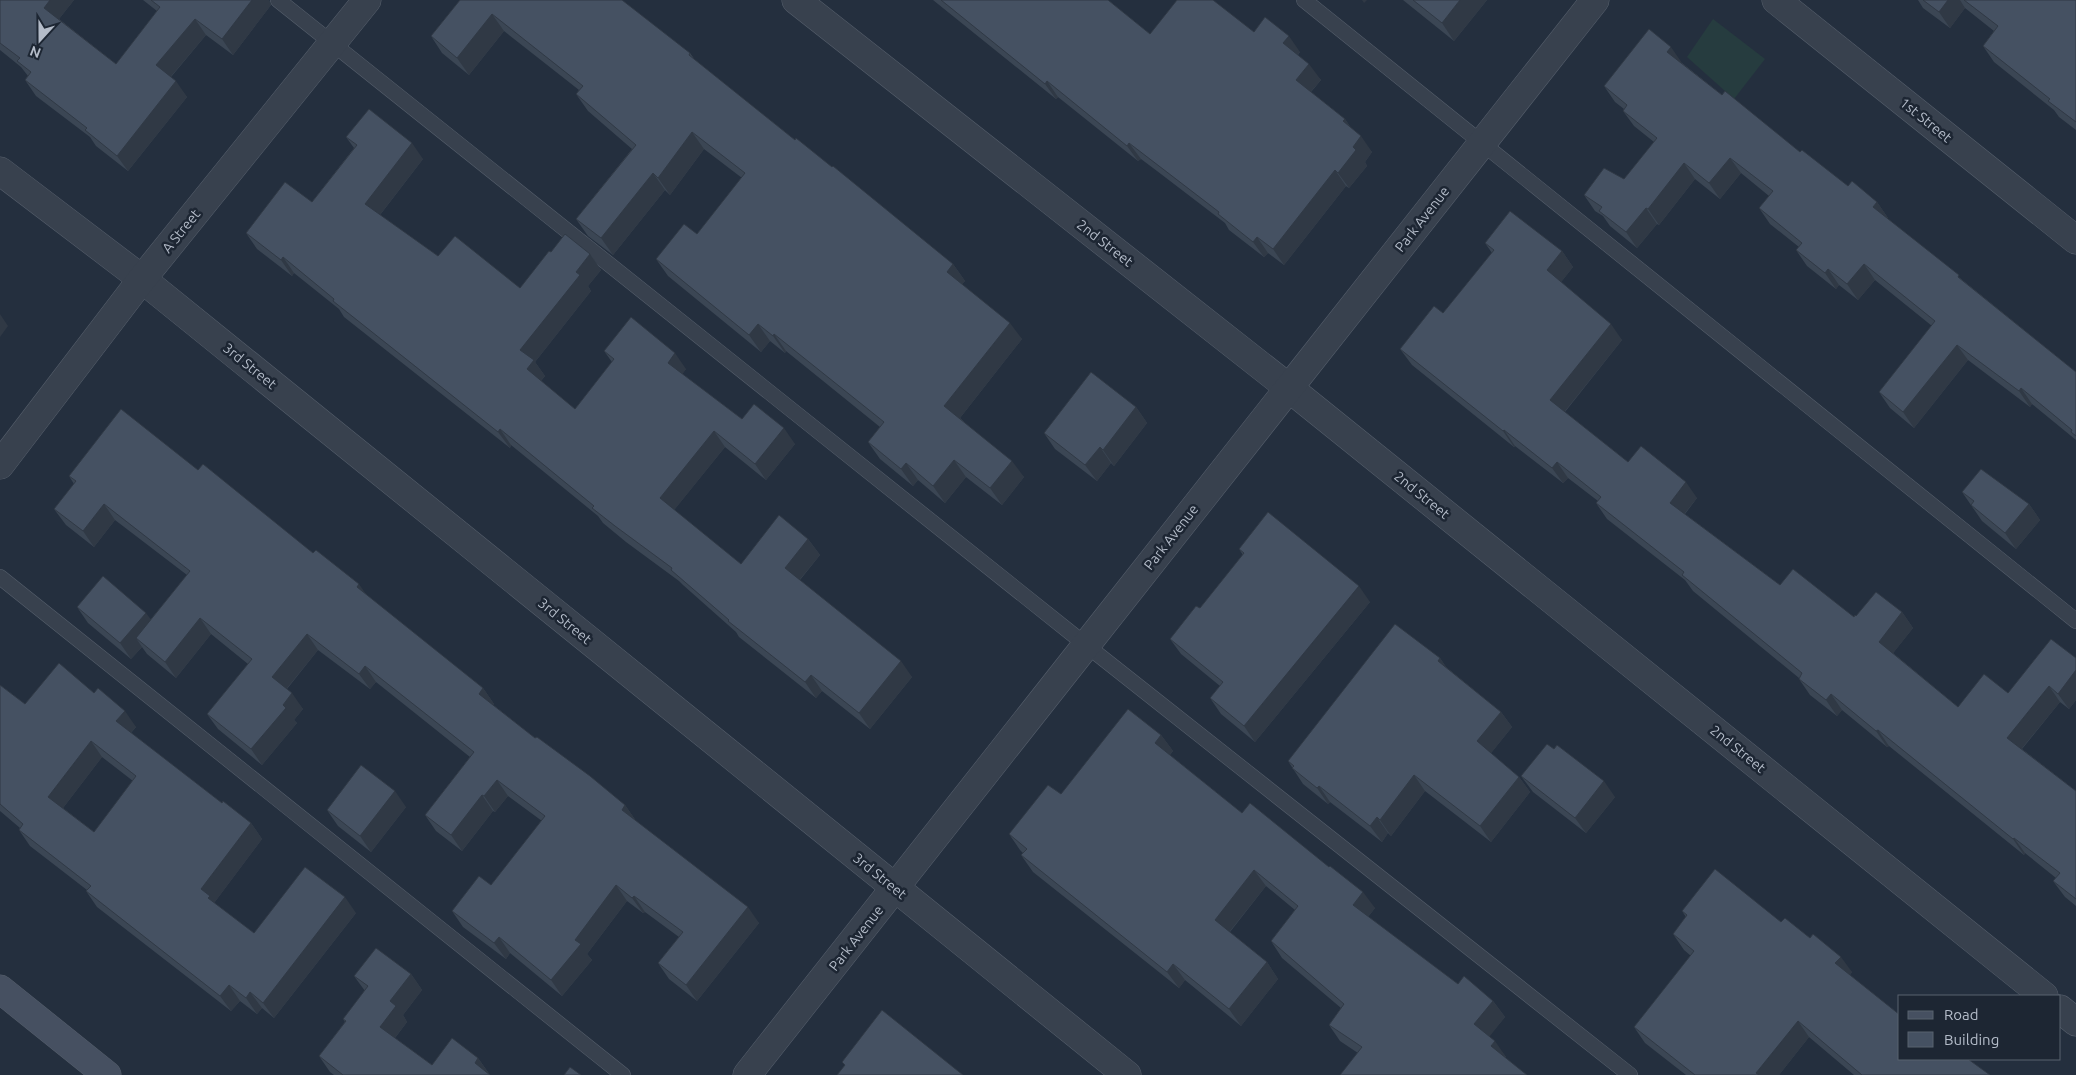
<svg xmlns="http://www.w3.org/2000/svg" width="2076" height="1075" font-family="Ubuntu,sans-serif">
	<style>
		.green { fill: #263c3f }
		.lines { fill: none; stroke-linecap: round; stroke-linejoin: round }
		.lane-casing { stroke: #565f6c; stroke-width: 16 }
		.street-casing { stroke: #565f6c; stroke-width: 29 }
		.secondary-casing { stroke: #565f6c; stroke-width: 29 }
		.lane { stroke: #38414e; stroke-width: 15 }
		.street { stroke: #38414e; stroke-width: 28 }
		.secondary { stroke: #465061; stroke-width: 28 }
		.wall { fill: #3b4654; fill-rule: evenodd }
		.shaded-wall { fill: #303945 }
		.building { fill: #455162; stroke: #303945; fill-rule: evenodd }
		.labels { text-anchor: middle; stroke-width: 5; stroke-linejoin: round; paint-order: stroke }
		.street-label { font-size: 14px; fill: #b4bcc9; stroke: #1d2633 }
	</style>
	<rect width="100%" height="100%" fill="#242f3e"/>
	<path class="green" d="M1713,19L1765,59L1734,99L1687,57Z"/>
	<g class="lines">
		<defs>
			<g id="lane">
				<path d="M278,0L1086,645L1630,1075"/>
				<path d="M1304,0L2076,621"/>
				<path d="M0,577L623,1075"/>
			</g>
			<g id="street">
				<path d="M796,0L1289,388L2044,996"/>
				<path d="M1776,0L2076,240"/>
				<path d="M0,171L142,279L1127,1075"/>
				<path d="M0,465L142,279L367,0"/>
				<path d="M2060,1009L2076,1022"/>
				<path d="M747,1075L1595,0"/>
			</g>
			<path id="secondary" d="M0,989L107,1075"/>
		</defs>
		<use href="#lane" class="lane-casing"/>
		<use href="#street" class="street-casing"/>
		<use href="#secondary" class="secondary-casing"/>
		<use href="#lane" class="lane"/>
		<use href="#street" class="street"/>
		<use href="#secondary" class="secondary"/>
	</g>
	<g class="wall">
		<path d="M0,0H74L59,19L116,64L157,11L143,0H269L271,5L233,55L206,35L171,77L187,97L128,171L96,146L90,137L36,96L25,80L28,76L21,67L0,50Z"/>
		<path d="M460,0L690,53L695,60L795,140L953,264L965,281L962,284L1022,339L960,418L1024,477L1002,505L966,477L945,503L918,480L913,486L880,459L868,442L880,427L786,351L785,353L770,341L761,352L668,276L656,259L697,234L742,178L704,149L670,195L665,190L613,255L588,236L576,219L632,149L588,111L576,94L579,90L504,31L469,75L442,53L431,36Z"/>
		<path d="M933,0H1108L1150,34L1254,32L1300,52L1298,55L1321,80L1311,92L1345,119L1351,128L1372,152L1365,162L1367,166L1349,188L1346,186L1284,265L1268,253L1264,257L1229,230L1225,223L1157,171L1141,159L1138,161L1058,97L1056,99Z"/>
		<path d="M1403,0H1487L1454,41Z"/>
		<path d="M1918,0H2076V130L2059,117L2054,110L1994,62L1983,46L1994,31L1965,8L1950,28L1923,8Z"/>
		<path d="M1682,63L1722,95L1800,152L1848,186L1877,202L1888,218L1887,219L2076,372V440L2032,404L2030,407L1968,360L1914,428L1890,408L1879,392L1932,326L1875,280L1858,300L1839,285L1836,289L1807,266L1796,250L1799,247L1770,224L1759,208L1769,196L1741,173L1720,199L1695,179L1659,225L1657,224L1637,248L1610,226L1603,216L1595,211L1584,195L1624,179L1654,142L1634,126L1623,111L1624,109L1615,102L1604,86Z"/>
		<path d="M346,137L423,159L380,215L438,256L520,288L551,252L590,254L601,270L588,286L591,291L535,362L545,376L541,381L575,409L612,362L604,351L686,369L682,374L742,419L795,444L766,480L725,447L674,510L741,564L808,539L820,555L800,580L912,677L870,729L822,691L816,698L739,637L736,632L683,585L679,581L626,542L603,523L598,516L511,445L510,448L344,317L339,309L294,273L292,276L257,249L246,233L312,202L354,148Z"/>
		<path d="M1485,243L1562,251L1573,267L1561,282L1622,340L1565,412L1628,462L1697,498L1685,514L1780,585L1854,617L1902,612L1913,628L1893,653L1958,707L2008,693L2076,658V700L2069,709L2060,702L2022,749L2076,791V906L2065,897L2053,881L2056,878L2025,853L2024,855L1889,746L1887,747L1842,710L1837,716L1810,695L1799,679V678L1693,591L1685,580L1607,519L1596,503L1598,501L1568,478L1563,483L1515,446L1514,447L1412,365L1400,349L1443,313L1492,253Z"/>
		<path d="M1136,407L1147,423L1114,466L1111,463L1097,481L1055,449L1044,433Z"/>
		<path d="M198,470L313,553L483,688L494,704L493,705L535,738L625,805L636,821L759,923L697,1001L669,979L658,963L679,937L645,912L643,913L627,901L587,954L592,960L562,996L510,953L506,959L463,927L452,911L491,885L542,821L508,796L495,812L493,811L462,851L436,831L425,815L470,757L376,682L370,689L318,650L287,689L303,709L294,720L297,723L262,765L218,729L207,714L248,664L211,634L176,678L147,654L142,647L131,659L88,623L77,607L151,619L187,575L115,520L94,547L66,525L54,509L74,484L69,476Z"/>
		<path d="M1962,492L2029,504L2040,520L2016,549L1982,521Z"/>
		<path d="M1239,549L1370,602L1255,742L1221,714L1210,698L1220,686L1181,654L1170,639L1200,608L1243,555Z"/>
		<path d="M1440,658L1446,667L1501,712L1512,727L1491,753L1519,777L1530,792L1491,842L1425,791L1391,836L1388,833L1382,842L1330,802L1328,804L1303,784L1288,761Z"/>
		<path d="M0,685L25,704L94,693L136,727L131,733L222,803L251,823L262,839L214,903L254,933L356,913L274,1018L262,1008L257,1014L240,1001L231,1011L97,907L86,891L87,890L30,846L19,830L20,828L0,811ZM102,757L133,781L94,832L63,808Z"/>
		<path d="M1161,735L1173,751L1170,755L1242,813L1375,908L1368,917L1458,984L1493,1001L1505,1017L1489,1036L1506,1057L1358,1053L1340,1041L1329,1025L1341,1008L1282,958L1271,941L1295,910L1266,886L1230,932L1267,962L1278,979L1241,1026L1185,980L1179,988L1033,872L1021,855L1023,853L1020,850L1009,834L1061,794Z"/>
		<path d="M1521,776L1615,797L1586,833L1533,792Z"/>
		<path d="M406,807L371,852L338,826L327,810Z"/>
		<path d="M1682,911L1781,922L1852,972L1850,975L1900,1059L1990,1075H1854L1809,1037L1779,1075H1686L1645,1043L1634,1027L1691,956L1684,950L1673,934L1686,917Z"/>
		<path d="M411,974L422,990L403,1015L407,1022L395,1038L432,1065L478,1058L490,1075H334L330,1072L319,1056L345,1022L343,1019L365,991L354,976Z"/>
	</g>
	<g class="shaded-wall">
		<path d="M50,0H74L55,24L44,8Z"/>
		<path d="M252,0H269L271,5L233,55L222,39Z"/>
		<path d="M1362,0H1367L1364,3Z"/>
		<path d="M1460,0H1487L1454,41L1442,23Z"/>
		<path d="M1948,0H1960L1965,8L1950,28L1939,12Z"/>
		<path d="M492,14L504,31L469,75L457,58Z"/>
		<path d="M195,19L206,35L167,81L156,65Z"/>
		<path d="M1289,36L1300,52L1294,59L1283,43Z"/>
		<path d="M1671,47L1682,63L1678,68L1667,52Z"/>
		<path d="M1309,64L1321,80L1307,96L1296,80Z"/>
		<path d="M176,81L187,97L128,171L117,156Z"/>
		<path d="M1047,81L1058,97L1056,99L1045,84Z"/>
		<path d="M1345,119L1356,135L1343,121Z"/>
		<path d="M692,132L704,149L670,195L658,178Z"/>
		<path d="M1361,136L1372,152L1365,162L1367,166L1349,188L1338,173L1353,147Z"/>
		<path d="M412,143L423,159L376,220L365,204Z"/>
		<path d="M1129,143L1141,159L1138,161L1127,146Z"/>
		<path d="M1730,158L1741,173L1720,199L1709,183Z"/>
		<path d="M1684,163L1695,179L1659,225L1648,209Z"/>
		<path d="M1335,170L1346,186L1284,265L1273,249Z"/>
		<path d="M653,173L665,190L613,255L601,238Z"/>
		<path d="M1877,202L1888,218L1884,223L1873,207Z"/>
		<path d="M1646,208L1657,224L1637,248L1626,232Z"/>
		<path d="M1257,237L1268,253L1264,257L1253,242Z"/>
		<path d="M1562,251L1573,267L1558,286L1547,270Z"/>
		<path d="M590,254L601,270L588,286L591,291L535,362L545,376L538,384L527,369L520,350L576,272Z"/>
		<path d="M283,257L294,273L292,276L281,260Z"/>
		<path d="M953,264L965,281L958,289L947,272Z"/>
		<path d="M1864,264L1875,280L1858,300L1847,284Z"/>
		<path d="M1828,269L1839,285L1836,289L1825,273Z"/>
		<path d="M0,314L8,326L0,337Z"/>
		<path d="M1010,323L1022,339L956,423L944,406Z"/>
		<path d="M758,324L770,341L761,352L749,335Z"/>
		<path d="M1611,324L1622,340L1561,416L1550,400Z"/>
		<path d="M774,334L786,351L785,353L773,336Z"/>
		<path d="M1957,345L1968,360L1914,428L1903,412Z"/>
		<path d="M675,353L686,369L679,379L668,363Z"/>
		<path d="M2021,388L2032,404L2030,407L2019,391Z"/>
		<path d="M1136,407L1147,423L1114,466L1103,450Z"/>
		<path d="M784,428L795,444L766,480L755,464Z"/>
		<path d="M500,429L511,445L510,448L498,432Z"/>
		<path d="M1504,430L1515,446L1514,447L1503,431Z"/>
		<path d="M714,431L725,447L671,514L660,498Z"/>
		<path d="M1100,447L1111,463L1097,481L1085,465Z"/>
		<path d="M954,460L966,477L945,503L933,486Z"/>
		<path d="M1012,461L1024,477L1002,505L990,488Z"/>
		<path d="M1557,462L1568,478L1563,483L1552,468Z"/>
		<path d="M906,463L918,480L913,486L901,469Z"/>
		<path d="M1686,482L1697,498L1681,518L1670,503Z"/>
		<path d="M104,504L115,520L94,547L83,531Z"/>
		<path d="M2029,504L2040,520L2016,549L2005,533Z"/>
		<path d="M808,539L820,555L796,584L785,568Z"/>
		<path d="M359,584L370,600L357,587Z"/>
		<path d="M1359,586L1370,602L1255,742L1244,726Z"/>
		<path d="M1902,612L1913,628L1890,657L1879,642Z"/>
		<path d="M146,613L158,629L136,638L142,647L131,659L120,643Z"/>
		<path d="M200,618L211,634L176,678L165,662Z"/>
		<path d="M307,634L318,650L283,693L272,677Z"/>
		<path d="M1440,658L1451,674L1438,661Z"/>
		<path d="M901,661L912,677L870,729L859,713Z"/>
		<path d="M365,666L376,682L370,689L359,674Z"/>
		<path d="M2076,670V700L2069,709L2058,694Z"/>
		<path d="M811,675L822,691L816,698L805,682Z"/>
		<path d="M2049,686L2060,702L2018,753L2007,738Z"/>
		<path d="M483,688L494,704L490,710L479,694Z"/>
		<path d="M292,693L303,709L294,720L297,723L262,765L251,749Z"/>
		<path d="M1831,694L1842,710L1837,716L1826,700Z"/>
		<path d="M125,711L136,727L127,737L116,721Z"/>
		<path d="M1501,712L1512,727L1488,757L1477,741Z"/>
		<path d="M1878,730L1889,746L1887,747L1876,731Z"/>
		<path d="M1161,735L1173,751L1166,759L1155,743Z"/>
		<path d="M91,741L102,757L60,812L48,797Z"/>
		<path d="M1414,775L1425,791L1391,836L1380,820Z"/>
		<path d="M1519,777L1530,792L1491,842L1480,826Z"/>
		<path d="M497,780L508,796L495,812L484,796Z"/>
		<path d="M1604,781L1615,797L1586,833L1575,818Z"/>
		<path d="M1319,786L1330,802L1328,804L1317,788Z"/>
		<path d="M395,791L406,807L371,852L360,836Z"/>
		<path d="M482,795L493,811L462,851L451,835Z"/>
		<path d="M625,805L636,821L622,810Z"/>
		<path d="M1377,817L1388,833L1382,842L1370,826Z"/>
		<path d="M251,823L262,839L214,903L219,914L201,889Z"/>
		<path d="M2014,838L2025,853L2024,855L2013,839Z"/>
		<path d="M1254,870L1266,886L1226,936L1215,920Z"/>
		<path d="M616,885L627,901L587,954L592,960L562,996L551,980L575,940Z"/>
		<path d="M1363,892L1375,908L1364,922L1353,905Z"/>
		<path d="M634,896L645,912L643,913L632,898Z"/>
		<path d="M345,897L356,913L274,1018L263,1003Z"/>
		<path d="M748,907L759,923L697,1001L686,985Z"/>
		<path d="M499,937L510,953L506,959L494,943Z"/>
		<path d="M1841,957L1852,972L1847,979L1835,963Z"/>
		<path d="M1267,962L1278,979L1241,1026L1229,1009Z"/>
		<path d="M1173,964L1185,980L1179,988L1167,972Z"/>
		<path d="M411,974L422,990L403,1015L407,1022L391,1043L380,1027L390,1001Z"/>
		<path d="M229,985L240,1001L231,1011L220,996Z"/>
		<path d="M250,992L262,1008L257,1014L246,998Z"/>
		<path d="M1493,1001L1505,1017L1486,1041L1474,1024Z"/>
		<path d="M1798,1021L1809,1037L1779,1075H1758L1756,1073Z"/>
		<path d="M1495,1041L1506,1057L1502,1062L1491,1046Z"/>
		<path d="M478,1058L489,1074V1075L475,1063Z"/>
	</g>
	<g class="building">
		<path d="M0,0H50L44,8L116,64L160,7L151,0H252L222,39L195,19L156,65L176,81L117,156L85,130L87,128L25,80L31,72L17,61L20,58L0,43Z"/>
		<path d="M460,0H622L690,53L689,55L795,140L796,138L832,167L833,166L953,264L947,272L1010,323L944,406L1012,461L990,488L954,460L933,486L906,463L901,469L868,442L884,422L774,334L773,336L758,324L749,335L656,259L684,224L697,234L745,173L692,132L658,178L653,173L601,238L576,219L636,145L576,94L583,86L492,14L457,58L431,36Z"/>
		<path d="M941,0H1108L1150,34L1177,0H1213L1254,32L1265,17L1289,36L1283,43L1309,64L1296,80L1345,119L1343,121L1361,136L1353,147L1356,150L1338,173L1335,170L1273,249L1257,237L1253,242L1218,214L1219,212L1129,143L1127,146L1047,81L1045,84Z"/>
		<path d="M1413,0H1460L1442,23Z"/>
		<path d="M1923,0H1948L1939,12Z"/>
		<path d="M1964,0H2076V122L2048,101L2050,99L1983,46L1998,26Z"/>
		<path d="M1649,29L1671,47L1667,52L1722,95L1725,91L1800,152L1802,150L1848,186L1852,181L1877,202L1873,207L1959,275L1958,277L2076,372V436L2071,432L2072,430L2021,388L2019,391L1957,345L1903,412L1879,392L1935,321L1864,264L1847,284L1828,269L1825,273L1796,250L1802,243L1759,208L1773,191L1730,158L1709,183L1684,163L1648,209L1646,208L1626,232L1599,211L1602,207L1584,195L1604,168L1624,179L1657,138L1623,111L1627,105L1604,86Z"/>
		<path d="M369,109L412,143L365,204L438,256L455,236L520,288L549,251L551,252L565,234L590,254L576,272L580,275L520,350L534,360L527,369L575,409L614,359L604,351L631,317L675,353L668,363L742,419L754,404L784,428L755,464L714,431L660,498L741,564L779,515L808,539L785,568L901,661L859,713L811,675L805,682L728,621L729,620L671,570L672,568L615,526L592,508L594,506L500,429L498,432L333,301L334,299L283,257L281,260L246,233L285,182L312,202L357,145L346,137Z"/>
		<path d="M1510,211L1562,251L1547,270L1611,324L1550,400L1628,462L1641,446L1686,482L1670,503L1780,585L1793,569L1854,617L1855,615L1856,616L1876,592L1902,612L1879,642L1958,707L1984,674L2008,693L2051,639L2076,658V670L2058,694L2049,686L2007,738L2076,791V899L2053,881L2060,873L2014,838L2013,839L1878,730L1876,731L1831,694L1826,700L1799,679L1802,673L1682,575L1684,572L1596,503L1601,497L1557,462L1552,468L1504,430L1503,431L1400,349L1434,306L1443,313L1494,250L1485,243Z"/>
		<path d="M1091,372L1136,407L1103,450L1100,447L1085,465L1044,433Z"/>
		<path d="M121,409L198,470L203,464L313,553L316,550L359,584L357,587L483,688L479,694L535,738L537,737L590,776L625,805L622,810L748,907L686,985L658,963L683,932L634,896L632,898L616,885L575,940L581,944L551,980L499,937L494,943L452,911L479,876L491,885L545,816L497,780L484,796L482,795L451,835L425,815L474,752L365,666L359,674L307,634L272,677L292,693L283,705L286,708L251,749L207,714L252,659L200,618L165,662L136,638L190,571L104,504L83,531L54,509L76,481L69,476Z"/>
		<path d="M1981,469L2029,504L2005,533L1971,505L1974,501L1962,492Z"/>
		<path d="M1268,512L1359,586L1244,726L1210,698L1223,682L1170,639L1196,606L1200,608L1244,553L1239,549Z"/>
		<path d="M103,576L146,613L120,643L77,607Z"/>
		<path d="M1395,624L1440,658L1438,661L1501,712L1477,741L1519,777L1480,826L1414,775L1380,820L1377,817L1370,826L1319,786L1317,788L1292,768L1294,766L1288,761Z"/>
		<path d="M59,663L94,693L98,688L125,711L116,721L222,803L223,801L251,823L201,889L210,896L208,898L254,933L305,867L345,897L263,1003L250,992L246,998L229,985L220,996L86,891L91,886L19,830L23,824L0,804V685L25,704ZM91,741L136,776L94,832L48,797Z"/>
		<path d="M1128,709L1161,735L1155,743L1242,813L1250,803L1329,867L1330,866L1363,892L1353,905L1458,984L1464,976L1493,1001L1474,1024L1495,1041L1491,1046L1527,1075H1340L1362,1047L1329,1025L1344,1004L1271,941L1298,906L1254,870L1215,920L1267,962L1229,1009L1173,964L1167,972L1021,855L1027,849L1009,834L1048,785L1061,794Z"/>
		<path d="M1547,744L1554,749L1557,745L1604,781L1575,818L1521,776Z"/>
		<path d="M361,765L395,791L360,836L327,810Z"/>
		<path d="M1715,869L1781,922L1785,918L1810,938L1813,934L1841,957L1835,963L1900,1015V1059H1968L1990,1075H1862L1798,1021L1756,1073L1759,1075H1695L1634,1027L1694,951L1673,934L1687,915L1682,911Z"/>
		<path d="M376,948L411,974L390,1001L396,1006L380,1027L432,1065L452,1038L478,1058L475,1063L490,1075H343L319,1056L346,1021L343,1019L368,986L354,976Z"/>
		<path d="M882,1010L963,1075H837L845,1065L842,1062Z"/>
		<path d="M570,1067L581,1075H564Z"/>
	</g>
	<g class="labels">
		<g class="street-label">
			<text transform="translate(1926 120) rotate(39)" y="5">1st Street</text>
			<text transform="translate(1422 219) rotate(-52)" y="5">Park Avenue</text>
			<text transform="translate(181 231) rotate(-51)" y="5">A Street</text>
			<text transform="translate(1105 243) rotate(38)" y="5">2nd Street</text>
			<text transform="translate(250 366) rotate(39)" y="5">3rd Street</text>
			<text transform="translate(1422 495) rotate(39)" y="5">2nd Street</text>
			<text transform="translate(1171 537) rotate(-52)" y="5">Park Avenue</text>
			<text transform="translate(565 621) rotate(39)" y="5">3rd Street</text>
			<text transform="translate(1738 749) rotate(39)" y="5">2nd Street</text>
			<text transform="translate(880 876) rotate(39)" y="5">3rd Street</text>
			<text transform="translate(856 938) rotate(-52)" y="5">Park Avenue</text>
		</g>
	</g>
	<rect x="1898" y="995" width="162" height="65" fill="#1d2633" stroke="#59626f"/>
	<rect x="1908" y="1011" width="25" height="8" fill="#465061" stroke="#59626f"/>
	<text x="1944" y="1020" font-size="15" fill="#b4bcc9">Road</text>
	<rect x="1908" y="1032" width="25" height="15" fill="#455162" stroke="#59626f"/>
	<text x="1944" y="1045" font-size="15" fill="#b4bcc9">Building</text>
	<g transform="translate(40 40) rotate(201)" stroke="#1d2633" stroke-width="4" paint-order="stroke">
	<path d="M0-4L9 19L0 12L-9 19Z" fill="#b4bcc9"/>
	<text y="-8" font-size="14" font-weight="bold" text-anchor="middle" fill="#b4bcc9">N</text>
	</g>
</svg>
